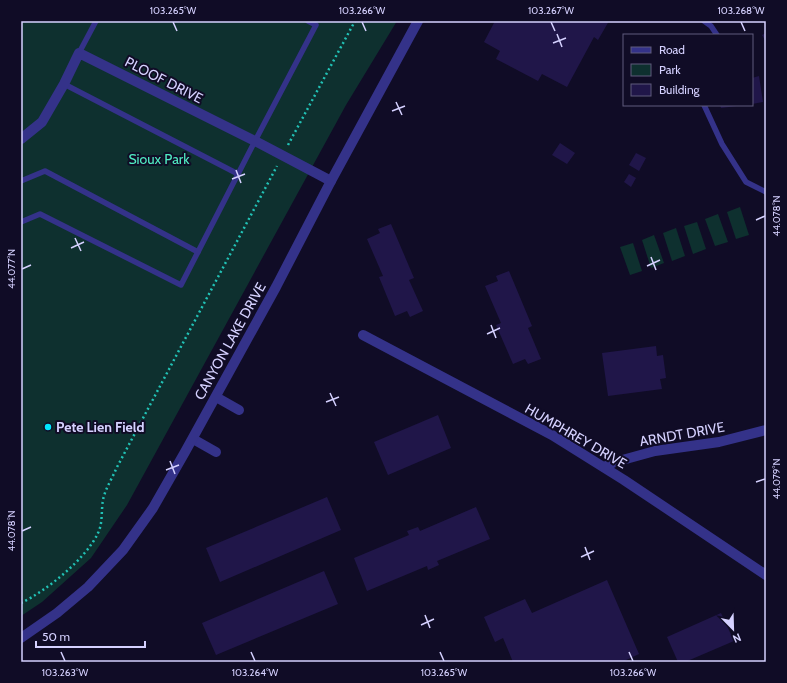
<svg xmlns="http://www.w3.org/2000/svg" width="787" height="683" font-family="Cabin,sans-serif">
	<style>
		.green { fill: #0e302f }
		.building { fill: #201649 }
		.lines { fill: none; stroke-linecap: round; stroke-linejoin: round }
		.path { stroke: #22c2b6; stroke-width: 2.5; stroke-dasharray: 2 3; stroke-linecap: butt }
		.service { stroke: #343289; stroke-width: 5.5 }
		.minor { stroke: #343289; stroke-width: 10 }
		.tertiary { stroke: #343289; stroke-width: 10 }
		.ticks { fill: none; stroke: #d5d1ff; stroke-width: 1.5 }
		.poi-dot { fill: #00e5fc; stroke: #100c26; stroke-width: 1.5 }
		.labels { text-anchor: middle; stroke-width: 4; stroke-linejoin: round; paint-order: stroke }
		.street-label { font-size: 14px; fill: #d5d1ff; stroke: #100c26 }
		.park-label { font-size: 14px; fill: #50ecc3; stroke: #100c26 }
		.poi-label { font-size: 14px; font-weight: bold; fill: #d5d1ff; stroke: #100c26; text-anchor: start }
		.neatline { fill: none; stroke: #d5d1ff; stroke-width: 1.5 }
		.ticks-label { font-size: 10px; text-anchor: middle; fill: #d5d1ff }
	</style>
	<rect width="100%" height="100%" fill="#100c26"/>
	<g class="green">
		<path d="M21,21H397L346,105L127,505L91,558L42,602L21,616Z"/>
		<path d="M740,207L749,235L736,239L727,212Z"/>
		<path d="M718,214L728,242L715,246L705,219Z"/>
		<path d="M697,222L706,249L693,254L684,226Z"/>
		<path d="M676,228L685,256L672,261L663,233Z"/>
		<path d="M654,235L664,263L651,268L642,240Z"/>
		<path d="M633,243L642,271L630,275L620,247Z"/>
	</g>
	<g class="building">
		<path d="M495,21H609L598,40L594,37L567,87L542,74L538,81L496,59L500,51L484,42Z"/>
		<path d="M766,33V42L762,35Z"/>
		<path d="M759,76L763,102L752,104V78Z"/>
		<path d="M720,105H737V106L721,108Z"/>
		<path d="M560,143L575,153L567,164L552,155Z"/>
		<path d="M636,153L646,158L639,171L629,165Z"/>
		<path d="M629,174L636,178L631,187L624,182Z"/>
		<path d="M391,224L414,278L409,280L423,311L410,317L407,311L395,316L379,277L383,276L367,239L380,233L378,229Z"/>
		<path d="M509,271L532,326L528,328L541,359L528,364L525,359L513,364L496,325L501,323L485,286L498,281L496,276Z"/>
		<path d="M656,346L657,356L663,355L666,378L660,379L662,389L608,396L602,353Z"/>
		<path d="M438,415L451,448L388,475L374,442Z"/>
		<path d="M327,497L341,530L220,582L206,548Z"/>
		<path d="M476,507L490,539L437,561L439,565L428,570L427,566L367,591L354,558L409,535L407,531L418,527L420,531Z"/>
		<path d="M324,571L338,604L216,655L202,623Z"/>
		<path d="M607,580L639,654L622,662H513L503,638L495,642L484,617L525,599L532,613Z"/>
		<path d="M721,613L734,641L685,662H678L667,637Z"/>
	</g>
	<g class="lines">
		<g class="path">
			<path d="M288,145L355,21"/>
			<path d="M21,603C46,591 86,559 98,533C103,523 101,511 103,500C105,489 112,479 116,469L277,166"/>
		</g>
		<g class="service">
			<path d="M704,21L711,26L717,35"/>
			<path d="M79,53L96,21"/>
			<path d="M64,84L238,174"/>
			<path d="M704,105L722,144L746,182L766,192"/>
			<path d="M21,181L45,171L198,252"/>
			<path d="M21,222L40,214L181,285L255,141L316,25L308,21"/>
		</g>
		<g class="minor">
			<path d="M21,139L42,122L64,84L79,53L255,141L331,181"/>
			<path d="M363,335L552,435L624,480L766,575"/>
			<path d="M216,397L239,410"/>
			<path d="M193,439L216,452"/>
			<path d="M604,467L615,462L655,451L719,442L766,430"/>
		</g>
		<path class="tertiary" d="M21,638L57,613L88,587L123,550L153,508L185,452L276,287L331,181L418,21"/>
	</g>
	<path class="ticks" d="M173,22L177,31M362,22L366,31M551,22L555,31M741,22L745,31M557,34L562,47M553,43L566,38M396,102L402,115M392,111L405,106M236,170L241,183M232,179L245,174M756,220L765,216M75,238L81,251M71,248L84,242M651,257L656,270M647,266L660,260M22,269L31,265M491,325L496,338M487,334L500,328M330,393L336,406M326,402L339,397M170,461L175,474M166,470L179,465M756,482L765,479M22,531L31,527M585,547L590,560M581,557L594,551M425,615L430,628M421,625L434,619M61,652L65,661M251,652L255,661M440,652L444,661M629,652L633,661"/>
	<circle class="poi-dot" cx="48" cy="427" r="4"/>
	<g class="labels">
		<g class="street-label">
			<text transform="translate(164 80) rotate(27)" y="5">PLOOF DRIVE</text>
			<text transform="translate(230 341) rotate(-61)" y="5">CANYON LAKE DRIVE</text>
			<text transform="translate(682 434) rotate(-10)" y="5">ARNDT DRIVE</text>
			<text transform="translate(576 436) rotate(30)" y="5">HUMPHREY DRIVE</text>
		</g>
		<g class="park-label">
			<text x="159" y="164">Sioux Park</text>
		</g>
		<g class="poi-label">
			<text x="56" y="432">Pete Lien Field</text>
		</g>
	</g>
	<rect width="787" height="683" fill="none" stroke="#100c26" stroke-width="44"/>
	<rect x="623" y="34" width="130" height="72" fill="#100c26" stroke="#5f5b7d"/>
	<rect x="631" y="47" width="20" height="6" fill="#343289" stroke="#5f5b7d"/>
	<text x="659" y="54" font-size="12" fill="#d5d1ff">Road</text>
	<rect x="631" y="64" width="20" height="12" fill="#0e302f" stroke="#5f5b7d"/>
	<text x="659" y="74" font-size="12" fill="#d5d1ff">Park</text>
	<rect x="631" y="84" width="20" height="12" fill="#201649" stroke="#5f5b7d"/>
	<text x="659" y="94" font-size="12" fill="#d5d1ff">Building</text>
	<g transform="translate(733 629) rotate(157)" stroke="#100c26" stroke-width="3" paint-order="stroke">
	<path d="M0-3L7 15L0 10L-7 15Z" fill="#d5d1ff"/>
	<text y="-6" font-size="11" font-weight="bold" text-anchor="middle" fill="#d5d1ff">N</text>
	</g>
	<path d="M36 641v6h109v-6" fill="none" stroke="#d5d1ff" stroke-width="2"/>
	<text x="42" y="641" font-size="12" fill="#d5d1ff" stroke="#100c26" stroke-width="3" paint-order="stroke">50 m</text>
	<rect x="22" y="22" width="743" height="639" class="neatline"/>
	<g class="ticks-label">
		<text x="173" y="14">103.265°W</text>
		<text x="362" y="14">103.266°W</text>
		<text x="551" y="14">103.267°W</text>
		<text x="741" y="14">103.268°W</text>
		<text transform="translate(776 216) rotate(-90)" y="4">44.078°N</text>
		<text transform="translate(11 269) rotate(-90)" y="4">44.077°N</text>
		<text transform="translate(776 479) rotate(-90)" y="4">44.079°N</text>
		<text transform="translate(11 531) rotate(-90)" y="4">44.078°N</text>
		<text x="65" y="676">103.263°W</text>
		<text x="255" y="676">103.264°W</text>
		<text x="444" y="676">103.265°W</text>
		<text x="633" y="676">103.266°W</text>
	</g>
</svg>
